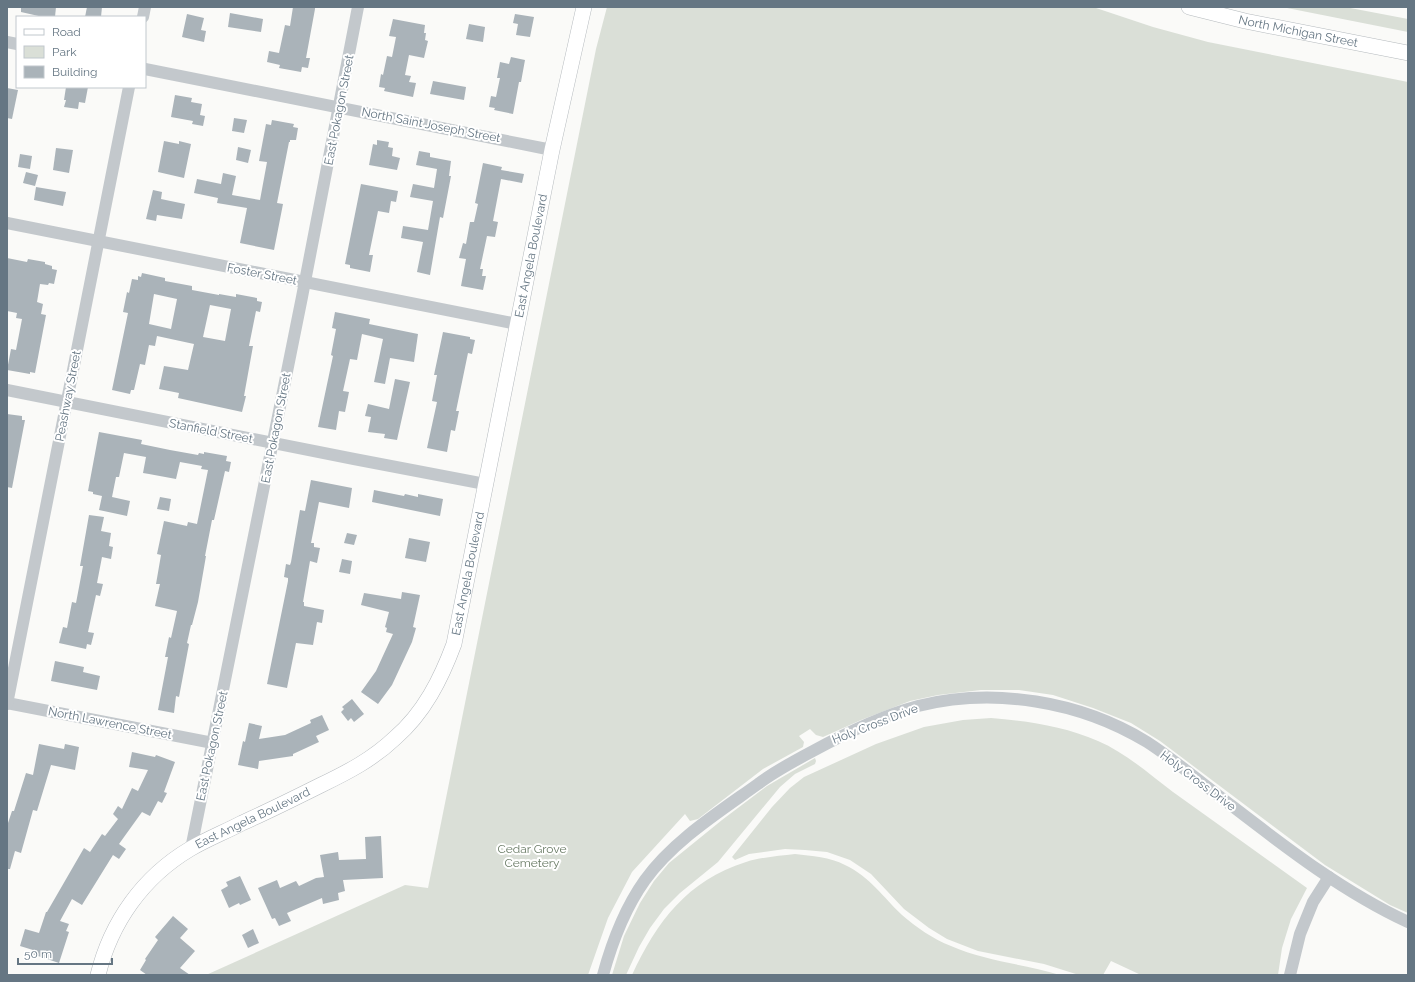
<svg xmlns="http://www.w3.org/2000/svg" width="1415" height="982" font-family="Raleway,sans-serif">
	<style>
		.green { fill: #dadfd7 }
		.building { fill: #aab3b9; fill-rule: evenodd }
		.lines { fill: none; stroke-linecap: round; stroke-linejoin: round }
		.major-casing { stroke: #b5babe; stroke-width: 16 }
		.minor { stroke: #c3c8cc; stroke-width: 12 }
		.major { stroke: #fff; stroke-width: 15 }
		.labels { text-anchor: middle; stroke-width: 4; stroke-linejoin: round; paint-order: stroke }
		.street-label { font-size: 12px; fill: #657683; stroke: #fff }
		.park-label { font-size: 12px; fill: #687a64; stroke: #fff }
	</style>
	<rect width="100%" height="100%" fill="#fafaf8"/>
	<g class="green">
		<path d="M607,7H1093L1153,27L1208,42L1408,82V913L1390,905L1325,865L1160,741L1131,723L1093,708L1053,695L1019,690H981L938,695L910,701L861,720L823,737L816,735L810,729L799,736L804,742L803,747L763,769L698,819L690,821L685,814L632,872L608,918L588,975H206L405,885L428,888L596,49Z"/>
		<path d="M1282,7H1345L1408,19V32Z"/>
		<path d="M991,718C1027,721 1064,726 1098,741C1126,753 1149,774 1173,792C1218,824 1262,856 1307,888L1291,919L1282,948L1278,975H1141L1111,961L1103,975H1079L1044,964L978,951L947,939L929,928L904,909L871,874L850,860L827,852L805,850L785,849L749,854L735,860L732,857L772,807L790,788L804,777L876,744L924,727L963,720Z"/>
		<path d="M815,758L816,761L815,764L795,774L780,787L718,862L680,893L664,909L650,928L639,947L626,975H612L624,936L640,903L654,881L669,863L722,820L767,786Z"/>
		<path d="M795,854C812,856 830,857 845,865C870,877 883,897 902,915C916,927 933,939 951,946C985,961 1024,964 1060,975H632C657,921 687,881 746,862C762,857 779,856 795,854Z"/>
	</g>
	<g class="building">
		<path d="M21,7H56L55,17H43L21,12Z"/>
		<path d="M87,7H102L101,17H85Z"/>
		<path d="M293,7H315V9L306,58H310L308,68L302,67L301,72L279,68L280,65L267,62L269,51L279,53L285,25L290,26Z"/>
		<path d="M230,13L263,19L261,32L228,27Z"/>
		<path d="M187,14L204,18L201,30L206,31L204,42L182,37Z"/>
		<path d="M515,14L534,17L530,37L516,35L518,24L513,23Z"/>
		<path d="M393,19L425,25L424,33H426L425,40L428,41L424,58L409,55L405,75L411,76L409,82L416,83L413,97L384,91L385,88L379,87L381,74L383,75L387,56L392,57L396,37L389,36Z"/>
		<path d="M469,24L485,27L483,42L466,39Z"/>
		<path d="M511,57L525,60L521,82H519L513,114L494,110L495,108L489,107L491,96L496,97L500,78H497L500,62L509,64Z"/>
		<path d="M433,81L466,87L464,100L430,94Z"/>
		<path d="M66,87H88L85,103L79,102L78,109L64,107L66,100H64Z"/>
		<path d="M7,88L18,90L12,119L7,118Z"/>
		<path d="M175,95L192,98L191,102L202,104L200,115L205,116L203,126L192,124L193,121L171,117Z"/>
		<path d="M234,118L247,120L244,133L232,131Z"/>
		<path d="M272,120L294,124L293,127L298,128L296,140H290V142H289L277,203L283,204L274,250L240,243L247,208L217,203L218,198L194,193L197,179L221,184L223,173L236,176L232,195L260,200L267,162L259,161L266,124L271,125Z"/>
		<path d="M377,140L389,142L388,147L393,148L392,156L400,158L397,170L369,165L373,144L377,145Z"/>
		<path d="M164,141L179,144V141L191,144L184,178L158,172Z"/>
		<path d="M238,147L251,150L248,163L236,160Z"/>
		<path d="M56,148L73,150L69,173L53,170Z"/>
		<path d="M419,151L430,153V157L451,161L449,176H451L443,218L440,217L430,275L417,272L423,242L401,238L403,226L428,230L433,201L410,197L413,184L434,188L437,169L416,165Z"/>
		<path d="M20,154L32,156L30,169L18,167Z"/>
		<path d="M483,163L502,167L501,170L524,174L522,183L501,179L493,221L498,222L495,237L487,236L480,269H483L482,276H486L483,290L461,286L466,259L459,258L463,243L466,244L470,222H474L478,204L475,203Z"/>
		<path d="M26,172L38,175L35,186L23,183Z"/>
		<path d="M361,184L398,191L396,202L391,201L389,213L378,211L369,255H373L370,272L350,268V265L345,264Z"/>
		<path d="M36,187L66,192L63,206L34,200Z"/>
		<path d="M153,190L162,192L161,199L185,204L182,219L157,215L156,221L146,219Z"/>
		<path d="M7,258L27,262L28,259L45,262V264L52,266V269L57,270L54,284L49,283L48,285L40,284L37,302L43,304L41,314L46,315L35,373L30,372V374L7,370L11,349L16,350L22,319L16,318L17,313L7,311Z"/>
		<path d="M142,273L165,278V281L192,286V290L219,295V294L236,297V294L257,298V301L262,302L260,312L256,311L249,346H253L244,396H246L242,412L178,398L179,393L159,389L164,366L188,370L194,344L157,336L155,346L149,345L145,365L140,364L134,390H131L130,394L112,390L128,313L123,312L127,292L129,293L132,279L138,280V276L141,277ZM154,294L177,299L171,329L149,324ZM210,305L231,309L225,341L203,337Z"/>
		<path d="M335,312L370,319L369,324L418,334L414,362L390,358L385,384L374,382L383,339L362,334L357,360L350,359L343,391L349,392L345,412L339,411L336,430L318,427L333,356L331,355L336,329L332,328Z"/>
		<path d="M443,332L470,337V339L475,340L472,354L468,353L456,411H459L455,431L451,430L447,452L427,448L437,402L432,401L437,375H434Z"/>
		<path d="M395,379L410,382L397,440L384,438L385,434L368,432L371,417L365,416L368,404L389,409Z"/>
		<path d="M7,414L22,416V420H25L12,488L7,487Z"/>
		<path d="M99,432L142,440L141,444L170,450L198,455L199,453L204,454V452L227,456L226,461L231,462L229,472L225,471L214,520H212L205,556H206L198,602L192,625H191L187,643L189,644L179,697L176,696L174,713L158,710L168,657H165L169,637L171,638L177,611L155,606L160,584H156L161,555L157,554L164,521L187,526L188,522L197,524L208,470L201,469L202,466L180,462L176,479L149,474L143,473L146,457L124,453L119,477H116L112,497L130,501L127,516L99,510L102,496L93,494V492L88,491Z"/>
		<path d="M311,480L352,488L349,508L319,502L311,543H314V547L320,548L317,563L310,561L303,602H304V606L324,610L322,623L317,622L313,645L296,643L287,688L267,684L288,581V578L284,577L286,564L290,565L291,562L300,510L305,511Z"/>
		<path d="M374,490L404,496L405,494L418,497V494L443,499L440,516L372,502Z"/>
		<path d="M160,497L171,499L169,511L157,509Z"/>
		<path d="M89,515L104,517L101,531L111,533L109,546L113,547L111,559L102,557L97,583L103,584L100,596L96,595L88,632L94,633L91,645L87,644L86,649L59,643L63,627L67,628L72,602L76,603L83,566H80Z"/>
		<path d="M347,533L357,535L354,545L344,543Z"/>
		<path d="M409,538L430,542L426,562L405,558Z"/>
		<path d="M342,559L352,561L350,574L339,572Z"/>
		<path d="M402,592L420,595L413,627L416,628L412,642L392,685L378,704L361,692L376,671L393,634L386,632L387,628L385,627L389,612L361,605L364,593L401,599Z"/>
		<path d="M55,661L84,667L83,672L100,676L97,690L51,681Z"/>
		<path d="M352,699L364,714L354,722L351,718L348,721L341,712L344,709L342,707Z"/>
		<path d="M322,715L329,730L316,736L319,742L293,754V756L259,761L258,769L238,765L243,741L245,742L249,723L262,726L259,739L285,735L311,723L310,720Z"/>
		<path d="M39,744L64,749L65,744L79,747L75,770L51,765L37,811L33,810L21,853L15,851L10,869H7V826L12,811H14L26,773L33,775Z"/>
		<path d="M132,752L155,757L156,755L175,762L164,792L167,793L162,803L158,801L150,816L142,812L119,844L126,849L119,859L113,855L82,905L72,899L60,921L69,924L66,931L69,932L59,963L32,954L33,950L20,946L25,929L39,933L46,912H47L84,848L90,852L102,834L105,836L118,819L113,814L118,806L122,809L132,788L138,791L148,770L129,767Z"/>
		<path d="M381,836L383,878L343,880L345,891L338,893L339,900L323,904L322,898L287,913L291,921L279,926L275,918L272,919L258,888L277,880L280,888L296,881L299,886L316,878L324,877L320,855L338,852L339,860L366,859L365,837Z"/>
		<path d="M240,876L251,900L240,905L239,903L229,908L221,890L228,886L226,882Z"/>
		<path d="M173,916L188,929L180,938L195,951L180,968L190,975H147L140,970L146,960L145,959L158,940L155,937Z"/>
		<path d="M253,929L259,943L248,948L242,935Z"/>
	</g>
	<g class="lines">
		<defs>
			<g id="major">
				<path id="s1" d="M1189,7L1245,21L1408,53"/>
				<path id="s2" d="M98,975C111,922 143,877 190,849C207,839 225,832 242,823C269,811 295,798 321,785C348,772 373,759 395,738C424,713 441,679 454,644L552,150L584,7"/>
			</g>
		</defs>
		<use href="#major" class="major-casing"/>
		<g class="minor">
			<path d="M143,17L145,7"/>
			<path d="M7,42L17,44"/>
			<path d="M145,69L552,150"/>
			<path d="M7,223L517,324"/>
			<path d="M7,390L354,459L485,484"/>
			<path d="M7,703L213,743"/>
			<path d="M7,704L129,87"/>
			<path d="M191,849L302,297L358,7"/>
			<path d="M603,975C612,942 625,908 645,880C673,841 719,812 758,784C775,771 794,761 813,751C846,733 881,716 918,706C994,687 1080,701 1147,742C1172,758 1195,778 1219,796C1279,842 1339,890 1408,922"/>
			<path d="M1290,975L1300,934L1313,902L1329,877"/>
		</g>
		<use href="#major" class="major"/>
	</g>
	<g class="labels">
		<g class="street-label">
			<text dy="4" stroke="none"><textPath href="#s1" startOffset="112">North Michigan Street</textPath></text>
			<text transform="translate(339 110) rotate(-79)" y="4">East Pokagon Street</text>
			<text transform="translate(431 125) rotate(11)" y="4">North Saint Joseph Street</text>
			<text dy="4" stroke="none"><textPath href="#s2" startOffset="902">East Angela Boulevard</textPath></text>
			<text transform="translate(262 274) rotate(11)" y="4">Foster Street</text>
			<text transform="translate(68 396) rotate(-79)" y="4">Peashway Street</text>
			<text transform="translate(276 428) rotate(-79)" y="4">East Pokagon Street</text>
			<text transform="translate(211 431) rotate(11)" y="4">Stanfield Street</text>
			<text dy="4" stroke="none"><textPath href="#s2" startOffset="578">East Angela Boulevard</textPath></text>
			<text transform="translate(110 723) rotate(11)" y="4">North Lawrence Street</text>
			<text transform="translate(875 724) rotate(-21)" y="4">Holy Cross Drive</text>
			<text transform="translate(212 746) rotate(-78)" y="4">East Pokagon Street</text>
			<text transform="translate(1198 781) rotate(37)" y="4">Holy Cross Drive</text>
			<text dy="4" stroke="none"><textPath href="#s2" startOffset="230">East Angela Boulevard</textPath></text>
		</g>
		<g class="park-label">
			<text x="532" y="853">Cedar Grove<tspan x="532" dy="14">Cemetery</tspan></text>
		</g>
	</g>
	<rect width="1415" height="982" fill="none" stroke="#657683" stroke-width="16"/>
	<rect x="16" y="16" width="130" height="72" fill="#ffffff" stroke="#c1c8cd"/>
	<rect x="24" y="29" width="20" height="6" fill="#ffffff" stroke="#c1c8cd"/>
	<text x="52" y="36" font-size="12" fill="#657683">Road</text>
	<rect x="24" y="46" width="20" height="12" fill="#dadfd7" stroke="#c1c8cd"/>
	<text x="52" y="56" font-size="12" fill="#657683">Park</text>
	<rect x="24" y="66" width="20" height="12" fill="#aab3b9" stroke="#c1c8cd"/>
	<text x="52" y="76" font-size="12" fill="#657683">Building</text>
	<path d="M18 958v6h94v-6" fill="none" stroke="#657683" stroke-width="2"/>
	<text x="24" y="958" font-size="12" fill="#657683" stroke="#ffffff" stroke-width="3" paint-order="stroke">50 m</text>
</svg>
